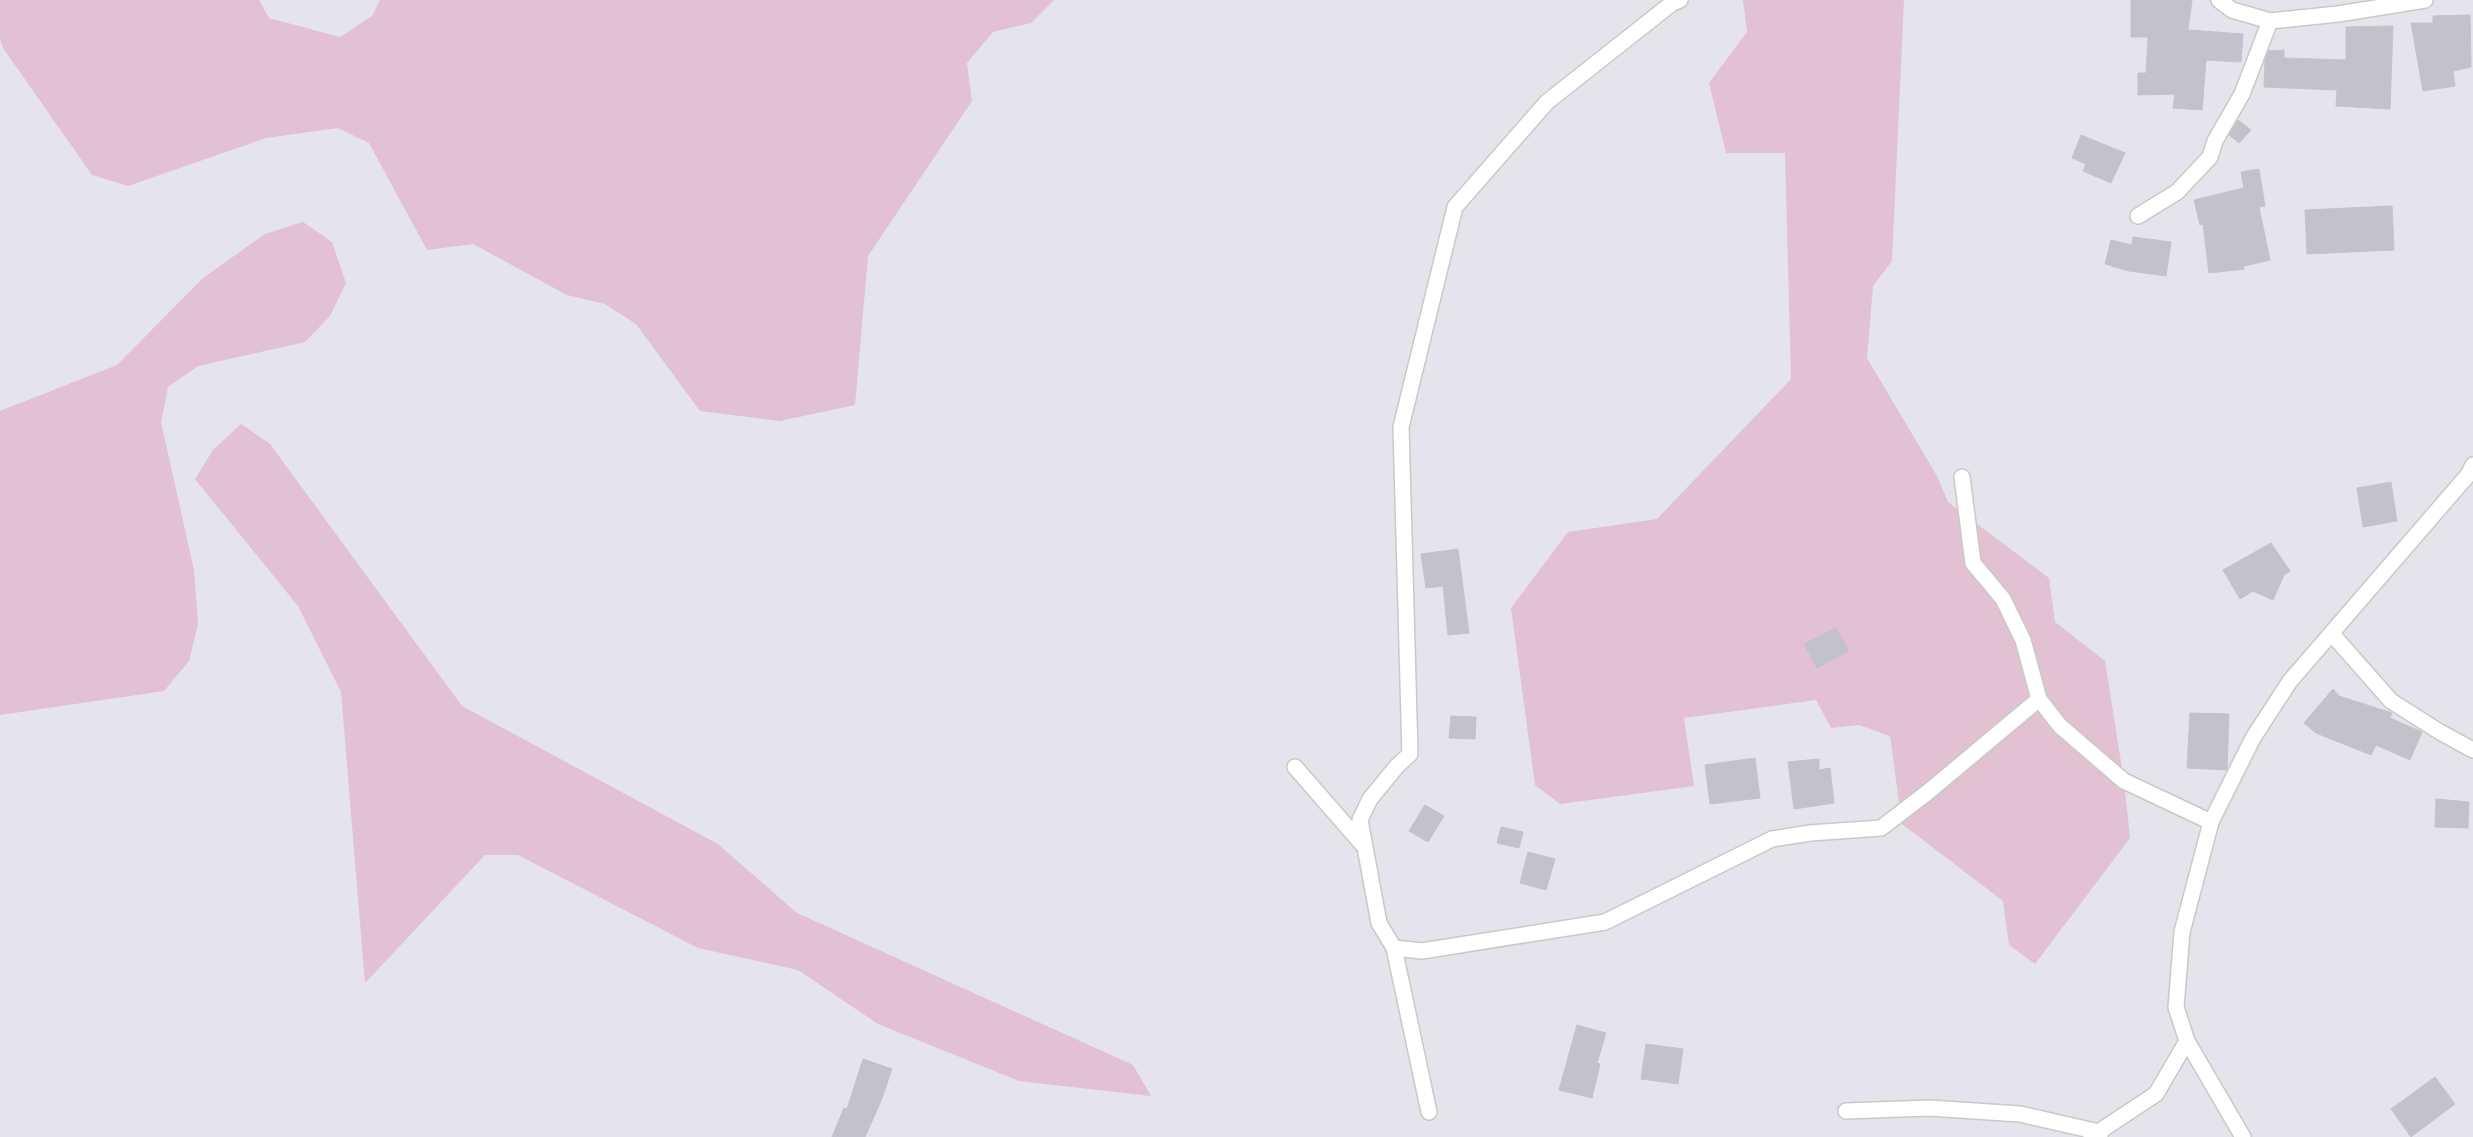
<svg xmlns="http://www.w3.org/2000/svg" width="2473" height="1137" font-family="Montserrat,sans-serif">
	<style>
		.green { fill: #e2c1d2 }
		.building { fill: #c3c1ca; stroke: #c4c2d0 }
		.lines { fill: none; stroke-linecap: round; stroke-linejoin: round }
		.minor-casing { stroke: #c9cac4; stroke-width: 18 }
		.minor { stroke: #fff; stroke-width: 15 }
	</style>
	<rect width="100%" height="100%" fill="#e5e3ec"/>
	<g class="green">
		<path d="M0,0H259L269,18L340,37L372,16L380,0H1054L1031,23L993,32L967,63L972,101L868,256L855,405L780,421L700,411L636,324L605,304L567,295L473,244L427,250L369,143L338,128L266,138L128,186L92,175L3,48L0,39Z"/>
		<path d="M1743,0H1904L1892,261L1873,286L1867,358L1937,476L1948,502L2049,578L2055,622L2105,661L2124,781L2130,838L2035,964L2009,945L2003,901L1902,824L1890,736L1859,725L1831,728L1816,700L1684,718L1694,786L1560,804L1535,785L1511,608L1568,532L1657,519L1791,379L1785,153H1726L1709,83L1747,32Z"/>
		<path d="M303,222L332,242L346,283L330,316L305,342L198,366L168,387L161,422L194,570L198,624L189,661L164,691L0,715V411L117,365L203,278L265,234Z"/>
		<path d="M241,424L270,444L462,706L718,844L797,913L1133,1065L1151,1096L1019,1081L878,1024L798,970L698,948L518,855H485L365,983L341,692L298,606L195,479L213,450Z"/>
	</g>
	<g class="building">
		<path d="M2131,0H2192L2188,30L2243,34L2241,62L2206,60L2202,110L2173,108L2175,94L2138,95V73H2146L2148,37H2131Z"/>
		<path d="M2470,15L2471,67L2453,71L2455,86L2423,91L2411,23H2433V16Z"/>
		<path d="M2393,26L2390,109L2336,106L2337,90L2264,87L2265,59L2268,51L2284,50V58L2346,60V27Z"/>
		<path d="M2238,120L2251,130L2239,143L2229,135Z"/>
		<path d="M2081,135L2125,153L2111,183L2083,171L2086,164L2072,158Z"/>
		<path d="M2259,169L2265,206L2259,207L2270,260L2244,266V269L2209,273L2203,224L2200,225L2194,200L2244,188L2241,172Z"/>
		<path d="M2392,206L2394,250L2307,254L2305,210Z"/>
		<path d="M2133,237L2171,242L2166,276L2129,271L2105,264L2111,240L2132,245Z"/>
		<path d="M2391,482L2397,521L2363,527L2357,488Z"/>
		<path d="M2271,543L2290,571L2284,575L2273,600L2253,591L2240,599L2223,570Z"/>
		<path d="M1458,549L1469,633L1448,635L1443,586L1426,588L1421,554Z"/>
		<path d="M1836,628L1849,651L1817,668L1804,644Z"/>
		<path d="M2333,689L2339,696L2392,713L2390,718L2422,732L2410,760L2376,745L2371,755L2316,733L2304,723Z"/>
		<path d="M2190,713L2229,714L2227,770L2187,768Z"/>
		<path d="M1451,716L1476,717L1475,739L1449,738Z"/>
		<path d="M1755,758L1760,798L1710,804L1705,765Z"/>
		<path d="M1819,759V770L1830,768L1834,803L1794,809L1788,762Z"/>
		<path d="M2436,799L2469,802L2468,828L2435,827Z"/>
		<path d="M1425,805L1444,816L1428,842L1409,831Z"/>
		<path d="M1501,827L1523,832L1519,848L1497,843Z"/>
		<path d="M1528,852L1555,859L1546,890L1520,883Z"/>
		<path d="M1577,1025L1606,1033L1597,1063L1600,1064L1592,1098L1559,1090Z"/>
		<path d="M1646,1044L1683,1049L1678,1084L1641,1079Z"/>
		<path d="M863,1059L892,1069L881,1101L865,1137H832L844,1108L847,1109Z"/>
		<path d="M2435,1077L2455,1104L2411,1137L2391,1109Z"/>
	</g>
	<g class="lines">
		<defs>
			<g id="minor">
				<path d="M1680,0L1671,4L1547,102L1455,207L1401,427L1410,754L1397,766L1370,799L1360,820L1379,923L1394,948L1422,951L1605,922L1772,839L1810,833L1881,828L1928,792L2039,699"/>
				<path d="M2219,0L2232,10L2270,21L2338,14L2425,0"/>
				<path d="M2138,216L2177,192L2210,157L2215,141L2242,94L2270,21"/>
				<path d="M1962,477L1973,563L2003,599L2023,640L2039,699L2060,726L2124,781L2211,822"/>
				<path d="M2332,634L2391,701L2440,732L2473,750"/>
				<path d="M1295,767L1363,845"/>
				<path d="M1394,948L1429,1112"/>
				<path d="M1846,1111L1929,1108L2020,1114L2099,1132L2100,1137"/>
				<path d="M2091,1137L2156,1094L2187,1041"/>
				<path d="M2243,1137L2187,1041L2176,1007L2182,932L2211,822L2253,738L2290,681L2468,475L2473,465"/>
			</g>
		</defs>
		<use href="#minor" class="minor-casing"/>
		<use href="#minor" class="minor"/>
	</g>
</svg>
